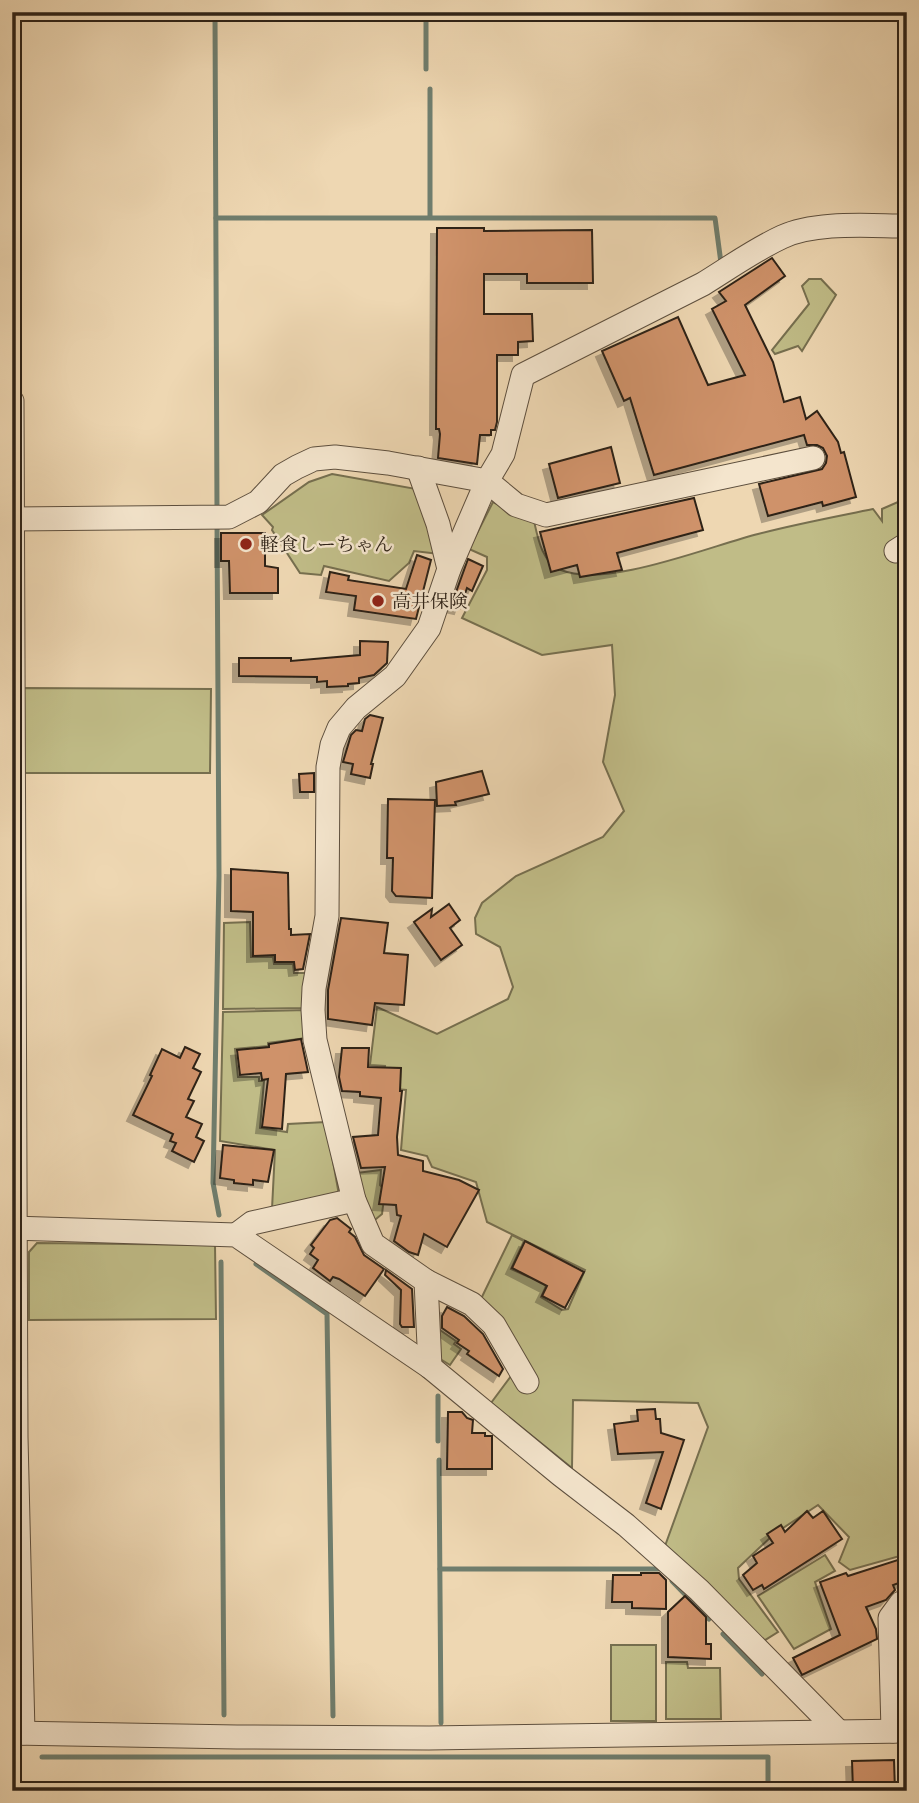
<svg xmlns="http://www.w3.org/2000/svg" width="919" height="1803" font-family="'IM FELL French Canon','Noto Serif JP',serif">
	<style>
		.green { fill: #c0bc87; stroke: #766f4f; stroke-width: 2 }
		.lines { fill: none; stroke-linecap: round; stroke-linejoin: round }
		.stream { stroke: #6f7d6d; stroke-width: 5 }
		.building { fill: #cf926a; stroke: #2d2217; stroke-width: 2; filter: url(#shadow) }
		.minor-casing { stroke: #5d4f3e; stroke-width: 25 }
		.minor { stroke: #f4e5cd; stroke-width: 23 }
		.poi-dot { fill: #8f2418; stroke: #f4e5cd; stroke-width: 2.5 }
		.labels { text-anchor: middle; stroke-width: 5; stroke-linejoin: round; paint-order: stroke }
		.poi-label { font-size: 19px; fill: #2d2217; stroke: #f4e5cd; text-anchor: start }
	</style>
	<defs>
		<filter id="shadow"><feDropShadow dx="-6" dy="6" stdDeviation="0" flood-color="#0004"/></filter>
	</defs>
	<rect width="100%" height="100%" fill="#eed7b2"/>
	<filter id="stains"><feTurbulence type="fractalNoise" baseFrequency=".00286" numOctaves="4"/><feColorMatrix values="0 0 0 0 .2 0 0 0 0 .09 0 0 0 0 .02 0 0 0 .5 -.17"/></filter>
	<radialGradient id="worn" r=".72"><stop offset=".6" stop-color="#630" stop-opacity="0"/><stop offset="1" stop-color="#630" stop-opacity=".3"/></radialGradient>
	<g class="green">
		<path d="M809,279H821L836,295L802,351L798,346L775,354L772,350L809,304L802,286Z"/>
		<path d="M332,474L422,490L440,554L414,551L409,563L389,581L324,566L321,575L300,573L272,530L273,527L262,515L309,482Z"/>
		<path d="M907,498V1554L850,1570L839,1562L849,1537L818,1505L774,1534L738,1568L739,1579L778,1632L762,1642L665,1546L708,1427L698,1403L573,1400L572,1468L491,1403L520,1364L479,1303L512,1235L524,1241L511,1269L529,1277L531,1275L547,1284L541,1297L562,1310L568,1309L585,1270L487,1222L476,1182L432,1167L427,1156L401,1150L406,1090L383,1088L385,1066L370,1065L377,1007L437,1034L508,999L513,987L500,947L476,934L475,918L482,903L516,876L603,837L624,811L603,762L615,695L612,645L542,655L462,618L487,570V557L469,549L493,502L534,521C538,539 542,562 561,570C606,589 710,546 758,534C796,524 834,517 873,509L882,521V509Z"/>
		<path d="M24,688L211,689L210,773H25Z"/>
		<path d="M250,922L251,957H273L274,964H293L294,973H310L306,1008L223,1009L224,923Z"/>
		<path d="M307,1010V1038L268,1043V1046L235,1049L238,1077H259V1081H264L260,1128L287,1132L288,1124L326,1122L339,1195L272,1209L275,1150L220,1141L223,1012Z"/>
		<path d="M381,1170L380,1185L385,1190L382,1214L370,1224L356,1173Z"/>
		<path d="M37,1243L215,1245L216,1319L29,1320V1252Z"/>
		<path d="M437,1328L456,1341L454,1344L461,1349L450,1365L437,1357Z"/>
		<path d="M825,1555L835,1571L815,1582L831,1629L794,1649L758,1596Z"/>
		<rect x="611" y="1645" width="45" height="76"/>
		<path d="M666,1662H687L688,1668H720L721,1719H666Z"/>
	</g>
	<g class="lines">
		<g class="stream">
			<path d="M215,12L217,512"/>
			<path d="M426,12V69"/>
			<path d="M430,89V217"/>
			<path d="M216,218H715L721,263"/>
			<path d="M217,522L219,876L213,1183L219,1215"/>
			<path d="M221,1262L224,1715"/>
			<path d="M256,1264L327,1314L333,1716"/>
			<path d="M438,1396V1441"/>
			<path d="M439,1460L441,1723"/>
			<path d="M440,1569H658"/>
			<path d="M672,1581L709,1619"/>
			<path d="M723,1634L762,1674"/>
			<path d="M42,1757H768V1791"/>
		</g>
	</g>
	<g class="building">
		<path d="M437,228H484V231L592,230L593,283H527V274H484V314H532L533,341L518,342V355H497V422L495,430H491V435H480L477,464L438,458L440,434L439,429H436Z"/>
		<path d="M772,258L785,276L745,305L773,362L784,402L800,397L806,419L817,411L838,442L841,453L844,452L856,497L823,506L822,502L768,516L759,484L822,469L826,463L827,456L823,448L817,445H807L804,435L654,475L630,398L624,401L602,351L678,317L708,385L745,375L712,309L726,301L719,292Z"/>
		<path d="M611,447L620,483L558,498L549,464Z"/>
		<path d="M694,498L703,530L617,553L622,570L580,577L577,565L551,572L540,532Z"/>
		<path d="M221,533H265V566L278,568V593H230L229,561H221Z"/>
		<path d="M417,555L431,560L416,619L354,610L356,596L326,592L330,572L349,576L348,580L406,589Z"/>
		<path d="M468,559L483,566L472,591L467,588L460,608L451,606Z"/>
		<path d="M360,641L388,642L387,663L374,675L359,678V683L348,684V686L327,687V681L317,682V677L239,676V658H291V661L360,655Z"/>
		<path d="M370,715L383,718L371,764H373L370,778L351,774L353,764L343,762L351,735L356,730L362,731L365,719Z"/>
		<path d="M482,771L489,794L455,802L456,805L437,806L436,782Z"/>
		<path d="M314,773V792H300L299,774Z"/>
		<path d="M388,799L435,800L432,898L396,896L392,891L393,858H387Z"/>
		<path d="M231,869L288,873L289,929H291V935L310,934L303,969L295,970L294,962H275V955L253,956V912L231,911Z"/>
		<path d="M449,904L460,920L450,928L462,945L441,960L414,922L432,909L431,917Z"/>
		<path d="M341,918L388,923L384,953L408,955L404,1005L375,1003L372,1025L328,1019V990Z"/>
		<path d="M301,1039L308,1072L286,1074L282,1129L262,1127L268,1079L262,1080L261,1073L240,1075L237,1050L269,1047V1044Z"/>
		<path d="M185,1047L200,1054L193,1068L201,1072L188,1099L194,1101L186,1117L202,1124L196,1137L204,1141L194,1162L172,1151L176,1143L170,1141L173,1134L133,1115L152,1076L150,1075L162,1049L180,1058Z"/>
		<path d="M342,1048H369L368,1067L401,1068L400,1091H402L397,1137L398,1155L423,1161V1171L459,1180L479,1190L447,1247L424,1234L418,1255L409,1252L394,1241L401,1216L397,1215L396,1205L379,1204L385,1167L361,1168L353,1137L378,1135L381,1098L360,1096V1092L342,1091L339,1077Z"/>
		<path d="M223,1145L274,1150L268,1182L253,1180V1185L234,1183V1180L220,1178Z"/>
		<path d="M337,1218L351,1229L349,1232L355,1237L364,1255L384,1269L365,1296L339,1279L333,1277L330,1281L313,1268L318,1260L310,1254L314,1248L311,1245L330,1220Z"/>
		<path d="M525,1241L584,1272L565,1308L542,1296L547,1286L512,1268Z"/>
		<path d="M386,1270L412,1289L414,1327H402L400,1324L401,1290L385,1275Z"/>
		<path d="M447,1307L464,1316L483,1334L503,1369L499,1376L467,1354L469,1351L457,1343L459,1340L442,1328V1316Z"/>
		<path d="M655,1409L656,1419H660L661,1433L684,1440L661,1509L646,1503L663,1452L618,1454L614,1424L638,1421L637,1410Z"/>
		<path d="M448,1412H462L467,1418L473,1420L472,1433H485V1436H492V1469H447Z"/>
		<path d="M807,1511L813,1518L823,1511L842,1539L764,1589L762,1585L753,1590L743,1575L757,1563L753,1556L773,1543L767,1534L781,1525L785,1532Z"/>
		<path d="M907,1557V1580L893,1585L895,1590L886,1600L866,1607L876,1629L877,1639L802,1675L793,1658L840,1635L820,1582L846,1573L848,1576Z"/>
		<path d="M641,1573H659L666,1580V1609L632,1608V1602H612L613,1575H641Z"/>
		<path d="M685,1596L706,1617V1644H711V1659L668,1657V1612Z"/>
		<path d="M894,1760L895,1791L853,1790L852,1761Z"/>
	</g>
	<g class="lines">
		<defs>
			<g id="minor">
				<path d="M12,401L16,1437L23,1733"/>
				<path d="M418,468L438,524L449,569"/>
				<path d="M12,519L229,517L258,502L283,475L297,467L314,459L335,457L388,463L487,481L516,505L546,515L813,458"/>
				<path d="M896,551L907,544"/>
				<path d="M354,1200L373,1244L426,1281L430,1367"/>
				<path d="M12,1228L236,1235L430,1367L561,1475L626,1525L699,1590L838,1731"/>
				<path d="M236,1235L252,1223L354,1200L315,1040L313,1010L314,988L327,916L328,767L332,745L339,728L356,708L395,676L429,628L449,569L487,481L503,454L523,375L703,284C729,268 754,250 782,237C816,221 870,226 907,226"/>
				<path d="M426,1281L472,1304L494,1325L527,1382"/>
				<path d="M893,1731L890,1618L901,1603L907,1601"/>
				<path d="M12,1733L237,1737L429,1738L907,1731"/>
			</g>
		</defs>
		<use href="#minor" class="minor-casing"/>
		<use href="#minor" class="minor"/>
	</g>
	<g class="poi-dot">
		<circle cx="246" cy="544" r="7"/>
		<circle cx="378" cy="601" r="7"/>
	</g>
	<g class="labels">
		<g class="poi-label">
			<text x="260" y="551">軽食しーちゃん</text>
			<text x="392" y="608">高井保険</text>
		</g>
	</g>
	<rect width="919" height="1803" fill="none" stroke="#eed7b2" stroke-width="42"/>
	<rect x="14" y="14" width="891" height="1775" fill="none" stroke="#2d2217" stroke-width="3.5"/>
	<rect x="21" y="21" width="877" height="1761" fill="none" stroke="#2d2217" stroke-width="2"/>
	<rect width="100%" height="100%" filter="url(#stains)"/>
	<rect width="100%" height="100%" fill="url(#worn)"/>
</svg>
